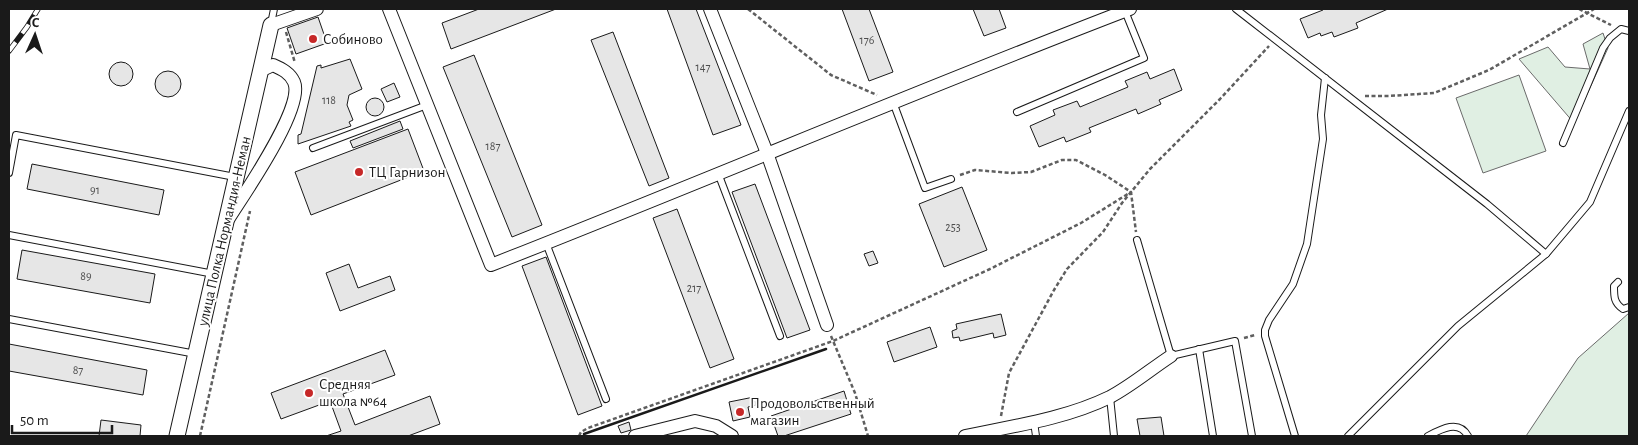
<svg xmlns="http://www.w3.org/2000/svg" width="1638" height="445" font-family="'Alegreya Sans',sans-serif">
	<style>
		.green { fill: #e0efe3; stroke: #6a6a6a }
		.building { fill: #e6e6e6; stroke: #1a1a1a }
		.lines { fill: none; stroke-linecap: round; stroke-linejoin: round }
		.service-casing { stroke: #1a1a1a; stroke-width: 8 }
		.minor-casing { stroke: #1a1a1a; stroke-width: 14 }
		.tertiary-casing { stroke: #1a1a1a; stroke-width: 17 }
		.path { stroke: #5f5f5f; stroke-width: 2.5; stroke-dasharray: 4 2.5; stroke-linecap: butt }
		.service { stroke: #fff; stroke-width: 6 }
		.minor { stroke: #fff; stroke-width: 12 }
		.tertiary { stroke: #fff; stroke-width: 15 }
		.rail-casing { stroke: #1a1a1a; stroke-width: 5.5 }
		.rail { stroke: #fff; stroke-width: 4; stroke-dasharray: 11; stroke-linecap: butt }
		.wall { stroke: #1a1a1a; stroke-width: 2.5 }
		.poi-dot { fill: #c62828; stroke: #fff; stroke-width: 2 }
		.labels { text-anchor: middle; stroke-width: 4; stroke-linejoin: round; paint-order: stroke }
		.number-label { font-size: 12px; fill: #4d4d4d }
		.poi-label { font-size: 15px; fill: #1a1a1a; stroke: #fff; text-anchor: start }
		.street-label { font-size: 15px; fill: #1a1a1a; stroke: #fff }
	</style>
	<rect width="100%" height="100%" fill="#fff"/>
	<g class="green">
		<path d="M1603,33L1608,48L1574,123L1519,59L1548,47L1565,67L1590,69L1583,44Z"/>
		<path d="M1519,75L1546,151L1483,173L1456,98Z"/>
		<path d="M1629,313V436H1526L1578,358Z"/>
	</g>
	<g class="building">
		<path d="M479,9H556L451,49L442,23Z"/>
		<path d="M667,9H696L741,125L713,135Z"/>
		<path d="M842,9H869L893,72L869,81Z"/>
		<path d="M973,9H999L1006,28L984,36Z"/>
		<path d="M1322,9H1388L1356,23L1358,28L1334,37L1332,32L1321,36L1320,33L1308,38L1300,19L1323,10Z"/>
		<path d="M318,17L327,43L296,54L287,28Z"/>
		<path d="M613,32L669,178L649,186L591,40Z"/>
		<path d="M474,55L542,225L512,237L443,67Z"/>
		<path d="M350,59L362,89L349,95L347,105L353,120L349,122L351,126L298,144V135L301,134L317,66L321,65V68Z"/>
		<circle cx="121" cy="74" r="12"/>
		<path d="M1174,69L1182,90L1159,100L1161,104L1138,114L1136,109L1089,128L1091,132L1066,142L1064,137L1039,147L1030,126L1055,115L1053,110L1077,101L1080,107L1128,87L1125,81L1147,72L1150,79Z"/>
		<circle cx="168" cy="84" r="13"/>
		<path d="M394,83L400,97L387,102L381,89Z"/>
		<circle cx="375" cy="107" r="9"/>
		<path d="M400,121L403,129L353,148L350,141Z"/>
		<path d="M408,129L424,171L311,215L295,172Z"/>
		<path d="M32,164L164,190L159,215L27,189Z"/>
		<path d="M755,184L810,330L787,338L732,192Z"/>
		<path d="M962,187L987,250L944,267L919,204Z"/>
		<path d="M677,209L734,359L710,368L653,218Z"/>
		<path d="M22,250L155,274L150,303L17,279Z"/>
		<path d="M873,251L878,263L869,266L864,254Z"/>
		<path d="M546,257L602,406L578,415L522,266Z"/>
		<path d="M349,264L358,288L390,276L395,290L340,311L326,273Z"/>
		<path d="M1001,314L1006,335L994,338L993,333L960,341L959,337L953,338L952,331L957,329L956,324Z"/>
		<path d="M930,327L937,347L894,362L887,342Z"/>
		<path d="M9,344L147,370L143,395L9,371Z"/>
		<path d="M385,350L395,375L343,394L355,425L430,396L440,424L408,436H326L341,431L330,401L281,419L271,393Z"/>
		<path d="M844,391L851,414L784,436H778L771,416Z"/>
		<path d="M754,397L756,405L748,407L750,417L733,421L729,402Z"/>
		<path d="M1161,417L1164,436H1140L1137,419Z"/>
		<path d="M101,420L141,425L140,436H99Z"/>
		<path d="M629,422L631,430L621,433L618,426Z"/>
	</g>
	<g class="lines">
		<defs>
			<g id="service">
				<path d="M1236,9L1487,204L1546,254L1590,202L1629,111"/>
				<path d="M271,24L274,9"/>
				<path d="M893,102L925,188L951,179"/>
				<path d="M1017,112L1144,58L1125,11"/>
				<path d="M1563,143L1603,48L1610,38L1621,29L1629,31"/>
				<path d="M313,148L427,105"/>
				<path d="M9,173L16,135L235,177"/>
				<path d="M718,173L780,336"/>
				<path d="M9,235L214,274"/>
				<path d="M1137,240L1171,356L1235,341L1252,436"/>
				<path d="M546,243L606,399"/>
				<path d="M1618,282L1614,286C1614,297 1614,303 1623,309L1629,307"/>
				<path d="M9,319L196,354"/>
				<path d="M1199,349L1213,436"/>
				<path d="M1110,397L1114,436"/>
				<path d="M1034,422L1036,436"/>
				<path d="M1295,436L1265,336V330L1269,320L1293,284L1307,244L1323,139L1321,115L1325,78"/>
				<path d="M1348,436L1458,326L1546,254"/>
				<path d="M1428,436C1441,429 1459,419 1468,436"/>
			</g>
			<g id="minor">
				<path d="M389,9L491,265C705,181 916,91 1130,9"/>
				<path d="M710,9L767,153L827,325"/>
				<path d="M271,25L317,9"/>
				<path d="M229,218C244,194 305,107 294,82C290,73 282,69 273,65L260,71"/>
				<path d="M635,436L695,421L716,426L732,436"/>
				<path d="M965,436C1013,426 1065,419 1110,397C1131,386 1151,369 1171,356"/>
			</g>
			<path id="tertiary" d="M177,436L271,25"/>
		</defs>
		<use href="#service" class="service-casing"/>
		<use href="#minor" class="minor-casing"/>
		<use href="#tertiary" class="tertiary-casing"/>
		<g class="path">
			<path d="M748,9L831,75L877,95"/>
			<path d="M1579,9L1611,25"/>
			<path d="M286,32L295,63"/>
			<path d="M1365,96H1389L1434,93L1489,70L1594,9"/>
			<path d="M960,175L975,170L1012,173L1031,172L1062,160H1076L1105,175L1131,192L1136,232"/>
			<path d="M831,336L855,393L868,436"/>
			<path d="M1244,338L1255,335"/>
			<path d="M1001,416L1009,373L1054,290L1067,269L1103,232L1122,203L1150,169L1220,99L1269,46"/>
			<path d="M200,436L250,211"/>
			<path d="M579,436L581,432L588,428L833,341L990,269L1081,223L1131,192"/>
		</g>
		<use href="#service" class="service"/>
		<use href="#minor" class="minor"/>
		<use href="#tertiary" class="tertiary"/>
		<defs>
			<path id="rail" d="M9,51L27,27L38,9"/>
		</defs>
		<use href="#rail" class="rail-casing"/>
		<use href="#rail" class="rail"/>
		<path class="wall" d="M584,434L826,349"/>
	</g>
	<g class="poi-dot">
		<circle cx="313" cy="39" r="5"/>
		<circle cx="359" cy="172" r="5"/>
		<circle cx="309" cy="393" r="5"/>
		<circle cx="740" cy="412" r="5"/>
	</g>
	<g class="labels">
		<g class="number-label">
			<text x="867" y="44">176</text>
			<text x="703" y="71">147</text>
			<text x="329" y="104">118</text>
			<text x="493" y="150">187</text>
			<text x="95" y="194">91</text>
			<text x="953" y="231">253</text>
			<text x="86" y="280">89</text>
			<text x="694" y="292">217</text>
			<text x="78" y="374">87</text>
		</g>
		<g class="poi-label">
			<text x="323" y="44">Собиново</text>
			<text x="369" y="177">ТЦ Гарнизон</text>
			<text x="319" y="389">Средняя<tspan x="319" dy="17">школа №64</tspan></text>
			<text x="750" y="408">Продовольственный<tspan x="750" dy="17">магазин</tspan></text>
		</g>
		<g class="street-label">
			<text transform="translate(224 231) rotate(-77)" y="5">улица Полка Нормандия-Неман</text>
		</g>
	</g>
	<rect width="1638" height="445" fill="none" stroke="#1a1a1a" stroke-width="20"/>
	<g transform="translate(35 35) rotate(3)" stroke="#ffffff" stroke-width="4" paint-order="stroke">
	<path d="M0-4L9 19L0 12L-9 19Z" fill="#1a1a1a"/>
	<text y="-8" font-size="14" font-weight="bold" text-anchor="middle" fill="#1a1a1a">С</text>
	</g>
	<path d="M12 425v8h100v-8" fill="none" stroke="#1a1a1a" stroke-width="2.5"/>
	<text x="20" y="425" font-size="15" fill="#1a1a1a" stroke="#ffffff" stroke-width="4" paint-order="stroke">50 m</text>
</svg>
